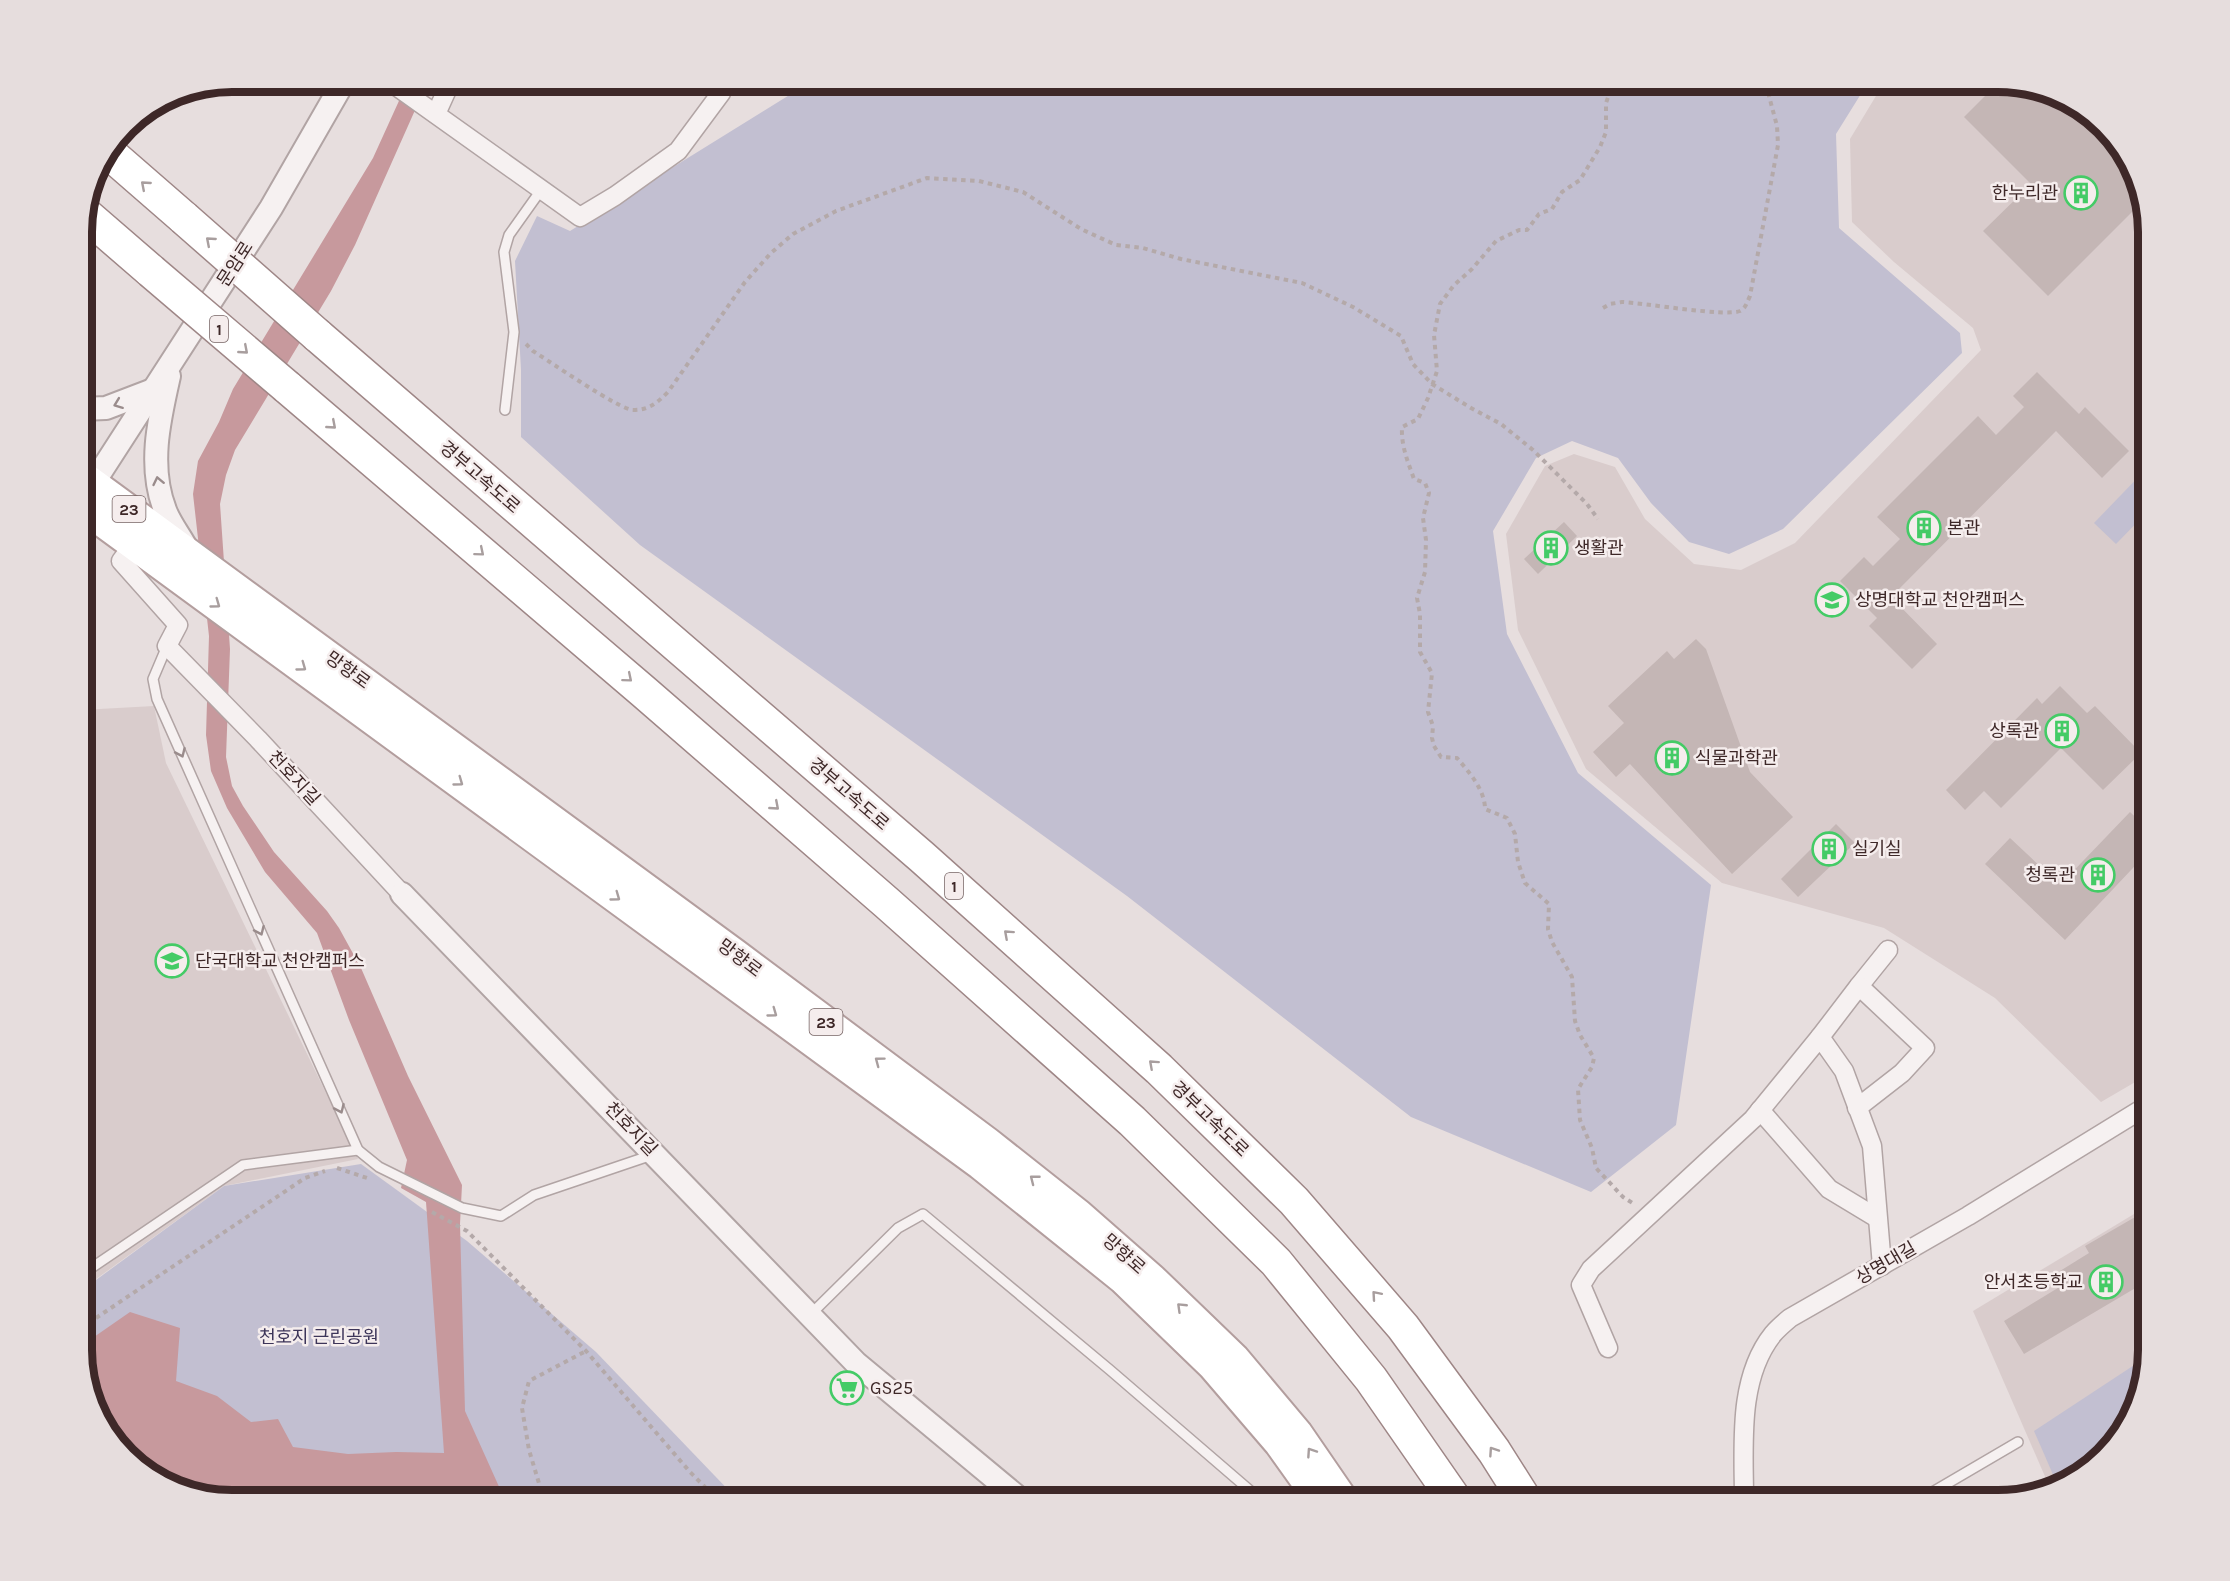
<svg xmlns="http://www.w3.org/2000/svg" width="2230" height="1581" font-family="Karla,'Noto Sans KR',sans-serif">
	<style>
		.built { fill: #d9cccc }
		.green { fill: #c2bfd1 }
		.water { fill: #c7999d }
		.building { fill: #c4b6b5 }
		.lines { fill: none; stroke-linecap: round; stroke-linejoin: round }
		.service-casing { stroke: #b1a4a4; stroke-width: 12 }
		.minor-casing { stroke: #b1a4a4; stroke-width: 21 }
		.tertiary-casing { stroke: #b1a4a4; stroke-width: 26 }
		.primary-casing { stroke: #b39e9e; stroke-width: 32 }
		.motorway-casing { stroke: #9e8686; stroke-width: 36 }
		.path { stroke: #b4a9a9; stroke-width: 4; stroke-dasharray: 4.5 4.5; stroke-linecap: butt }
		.service { stroke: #f6f1f1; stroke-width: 9 }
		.minor { stroke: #f6f1f1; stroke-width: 18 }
		.tertiary { stroke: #f6f1f1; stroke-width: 22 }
		.primary { stroke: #fff; stroke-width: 28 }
		.motorway { stroke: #fff; stroke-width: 33 }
		.motorway-bridge-casing { stroke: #9e8686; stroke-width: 36; stroke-linecap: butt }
		.motorway-bridge { stroke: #fff; stroke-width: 33 }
		.oneway { stroke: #a89e9e }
		.oneway2 { stroke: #9a8c8c }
		.labels { text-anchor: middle; stroke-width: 5; stroke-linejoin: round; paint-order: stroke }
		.shield { fill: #f5eded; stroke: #756363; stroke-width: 1.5 }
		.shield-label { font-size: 16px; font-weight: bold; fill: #3e2828 }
		.poi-label { font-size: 18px; fill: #3e2828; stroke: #f5eded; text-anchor: start }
		.street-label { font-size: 18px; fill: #3e2828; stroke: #f5eded }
		.park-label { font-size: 18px; fill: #3d3559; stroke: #f5eded }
		.rim { fill: none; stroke: #3e2828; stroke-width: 8 }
	</style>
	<rect width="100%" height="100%" fill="#e7dede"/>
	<g class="built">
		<path d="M1885,81H1999L2047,89L2090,112L2133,165L2149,231V1074L2101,1102L1995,998L1884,928L1722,883L1586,769L1518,630L1506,534L1545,466L1574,454L1615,467L1645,519L1694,564L1741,570L1795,543L1981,350L1973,328L1894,262L1852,222L1850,139Z"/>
		<path d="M154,706L166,763L358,1159L224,1186L81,1290V710Z"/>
		<path d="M2149,1205V1350L2141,1398L2118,1441L2065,1484L2050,1488L1973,1311Z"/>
	</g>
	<g class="green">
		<path d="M812,81H1869L1836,134L1839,228L1960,333L1962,353L1783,529L1729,554L1689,542L1651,503L1618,458L1572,441L1536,458L1493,531L1507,634L1578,773L1711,885L1676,1125L1591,1192L1411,1117L1127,896L640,545L521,437V370L515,261L537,216L570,231Z"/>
		<path d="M2149,466V510L2116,544L2094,523Z"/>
		<path d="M361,1164L467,1241L596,1352L738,1500H231L183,1492L140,1469L97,1416L81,1359V1291L224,1186Z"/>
		<path d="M2148,1356L2141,1398L2118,1441L2065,1484L2058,1486L2034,1431Z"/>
	</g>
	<path class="water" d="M408,81H428L355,245L331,291L235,450L226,475L220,504L230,649L226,757L232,786L243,806L274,852L327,911L339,928L361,968L408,1076L462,1185L460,1224L465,1411L505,1500H231L183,1492L140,1469L97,1416L81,1359V1346L130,1312L180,1328L176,1381L217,1396L251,1422L278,1419L293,1447L348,1454L396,1452L444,1453L426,1202L401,1188L407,1160L349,1020L317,933L265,872L227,808L211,771L206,735L209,636L193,494L198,461L219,422L233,389L373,158Z"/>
	<g class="building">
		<path d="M2000,81L2047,89L2090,112L2133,165L2142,202L2048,296L1983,231L2031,184L1964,117Z"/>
		<path d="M2037,372L2079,414L2085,407L2129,451L2102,478L2056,431L1891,597L1937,644L1912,669L1869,626L1877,618L1840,581L1864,557L1873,566L1900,539L1877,517L1978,416L1996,435L2024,407L2013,396Z"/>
		<path d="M1564,522L1577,536L1538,574L1524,559Z"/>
		<path d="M1696,639L1706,649L1750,772L1793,817L1732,874L1630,764L1616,777L1593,752L1624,723L1608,706L1667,651L1674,659Z"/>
		<path d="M2060,686L2087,713L2095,706L2141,753L2103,790L2061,748L2001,808L1984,791L1965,810L1946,790L2037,698L2042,704Z"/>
		<path d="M2130,812L2149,830V851L2065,940L1985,864L2010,838L2060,885Z"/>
		<path d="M1836,824L1855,843L1798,897L1781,879Z"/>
		<path d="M2149,1209V1280L2024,1354L2004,1321L2066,1283L2060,1271L2089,1253L2085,1246Z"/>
	</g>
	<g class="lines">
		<defs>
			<g id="service">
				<path d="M505,410L514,332L504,252L509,235L541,190"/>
				<path d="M167,646L153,679L157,699L358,1150L379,1167L462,1208L501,1216L534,1195L652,1155"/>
				<path d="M81,1275L243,1165L358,1150"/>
				<path d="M810,1315L898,1228L923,1214L1110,1370L1261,1500"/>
				<path d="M1919,1500L2018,1442"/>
			</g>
			<g id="minor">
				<path d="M319,81L335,95"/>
				<path d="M389,81L580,217L615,196L678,151L721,93L725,81"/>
				<path d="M436,114L451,81"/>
				<path d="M139,537L121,561L178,625L167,646L258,739L402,894"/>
				<path d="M1859,986L1888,950"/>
				<path d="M1820,1037L1859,986L1925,1048L1902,1073L1857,1108"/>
				<path d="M1760,1110L1829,1189L1877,1218"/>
				<path d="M1608,1348L1581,1285L1591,1269L1753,1119L1820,1037L1844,1071L1872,1146L1882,1266"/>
				<path d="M1744,1500C1744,1446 1737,1379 1773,1334C1778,1328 1784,1323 1790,1318L1968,1216L2142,1109"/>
			</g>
			<g id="tertiary">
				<path d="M169,376C159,420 148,466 165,510C170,524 181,537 188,551"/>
				<path d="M81,409L106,408L153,390"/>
				<path d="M85,496L271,208L344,81"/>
				<path d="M402,894L856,1363L1021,1500"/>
			</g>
			<g id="primary">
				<path d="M81,474L736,954L988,1142L1079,1214L1153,1279L1235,1358L1298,1433L1344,1500"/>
				<path d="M81,507L980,1165L1122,1279L1212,1366L1279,1444L1319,1500"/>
			</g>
			<g id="motorway">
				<path d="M107,151L184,218"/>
				<path d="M84,213L151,271"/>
				<path d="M317,335L922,857L1159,1069L1294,1201L1403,1327L1494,1451L1525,1500"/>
				<path d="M287,387L644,692L887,903L1132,1121L1276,1262L1371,1379L1455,1500"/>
			</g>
		</defs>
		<use href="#service" class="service-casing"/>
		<use href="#minor" class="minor-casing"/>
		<use href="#tertiary" class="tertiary-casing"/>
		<use href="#primary" class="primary-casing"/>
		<use href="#motorway" class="motorway-casing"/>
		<g class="path">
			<path d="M1614,81L1606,103V132L1600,147L1580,180L1562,192L1552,209L1539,214L1527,230H1519L1496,241L1472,269L1454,285L1440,304L1434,335L1437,371L1428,398L1418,419L1402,427C1401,446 1408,462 1414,479L1425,483L1429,493L1423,518L1426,540L1425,572L1417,598L1420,614V652L1432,673L1428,712L1433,726L1432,738L1434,746L1441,757L1457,758C1469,772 1485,790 1485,809L1507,818L1515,834L1518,862L1525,883L1549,904L1548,929L1552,942L1572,977L1575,1021L1580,1035L1594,1058L1592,1067L1578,1089L1580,1120L1592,1148L1596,1168L1623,1197L1634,1204"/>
			<path d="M1603,308L1610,304L1622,302C1645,303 1725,317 1740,311C1746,308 1747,302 1750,296L1778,145L1777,126L1765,81"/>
			<path d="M526,344L533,351C549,361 620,410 633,410C649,410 657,403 668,392L745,282L771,253L793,234L836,211L927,178L979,181L1023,192L1081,229L1116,245L1143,248L1181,259L1302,283L1353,307L1401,336L1413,364L1432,384L1471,408L1501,424L1533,450L1587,504L1598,519"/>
			<path d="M337,1168L367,1178"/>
			<path d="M432,1212L467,1231L586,1351L690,1472L718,1500"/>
			<path d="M81,1328L305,1178L325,1171"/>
			<path d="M544,1500L529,1450L522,1408L529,1381L586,1351"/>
		</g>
		<use href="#service" class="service"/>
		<use href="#minor" class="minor"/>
		<use href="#tertiary" class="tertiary"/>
		<use href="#primary" class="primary"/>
		<use href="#motorway" class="motorway"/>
		<defs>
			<g id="motorway-bridge">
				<path d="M184,218L317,335"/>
				<path d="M151,271L287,387"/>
			</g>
		</defs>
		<use href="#motorway-bridge" class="motorway-bridge-casing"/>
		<use href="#motorway-bridge" class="motorway-bridge"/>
	</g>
	<defs><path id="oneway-chevron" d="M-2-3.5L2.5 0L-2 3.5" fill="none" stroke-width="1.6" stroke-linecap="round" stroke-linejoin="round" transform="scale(1.5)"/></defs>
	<g class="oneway">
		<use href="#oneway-chevron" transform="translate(145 185) rotate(-139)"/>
		<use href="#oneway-chevron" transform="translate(210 241) rotate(-139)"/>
		<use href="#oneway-chevron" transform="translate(244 350) rotate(41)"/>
		<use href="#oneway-chevron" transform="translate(332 425) rotate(41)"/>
		<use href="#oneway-chevron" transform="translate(480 552) rotate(40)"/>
		<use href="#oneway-chevron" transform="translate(216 604) rotate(36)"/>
		<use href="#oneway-chevron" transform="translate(302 667) rotate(36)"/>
		<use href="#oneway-chevron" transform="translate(628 678) rotate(40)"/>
		<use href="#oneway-chevron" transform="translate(459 782) rotate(36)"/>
		<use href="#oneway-chevron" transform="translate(775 806) rotate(41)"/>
		<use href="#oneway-chevron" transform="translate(616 897) rotate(36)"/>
		<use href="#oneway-chevron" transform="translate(1008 934) rotate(-138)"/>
		<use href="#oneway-chevron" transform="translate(773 1013) rotate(36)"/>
		<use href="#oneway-chevron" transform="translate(879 1061) rotate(-143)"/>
		<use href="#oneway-chevron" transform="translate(1153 1064) rotate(-138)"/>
		<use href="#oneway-chevron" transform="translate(1034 1179) rotate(-142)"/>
		<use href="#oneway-chevron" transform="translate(1376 1295) rotate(-131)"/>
		<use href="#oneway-chevron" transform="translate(1181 1307) rotate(-136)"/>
		<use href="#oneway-chevron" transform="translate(1493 1451) rotate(-124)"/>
		<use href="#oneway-chevron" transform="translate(1311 1452) rotate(-124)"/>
	</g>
	<g class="oneway2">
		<use href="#oneway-chevron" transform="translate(118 404) rotate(159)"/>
		<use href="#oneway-chevron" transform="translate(158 481) rotate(-102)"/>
		<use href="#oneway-chevron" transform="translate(181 753) rotate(66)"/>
		<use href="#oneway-chevron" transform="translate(260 931) rotate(66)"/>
		<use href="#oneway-chevron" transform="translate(340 1109) rotate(66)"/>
	</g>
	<defs>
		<symbol id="building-ring" viewBox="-11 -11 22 22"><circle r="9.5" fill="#f5eded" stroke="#44cb66" stroke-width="1.5"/><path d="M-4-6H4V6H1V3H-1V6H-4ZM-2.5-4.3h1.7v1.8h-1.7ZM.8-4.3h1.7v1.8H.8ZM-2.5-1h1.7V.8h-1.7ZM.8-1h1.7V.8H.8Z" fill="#44cb66"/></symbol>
		<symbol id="university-ring" viewBox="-11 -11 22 22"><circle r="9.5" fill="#f5eded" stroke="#44cb66" stroke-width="1.5"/><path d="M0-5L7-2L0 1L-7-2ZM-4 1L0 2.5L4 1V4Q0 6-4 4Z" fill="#44cb66"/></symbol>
		<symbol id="supermarket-ring" viewBox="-11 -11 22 22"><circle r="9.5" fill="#f5eded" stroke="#44cb66" stroke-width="1.5"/><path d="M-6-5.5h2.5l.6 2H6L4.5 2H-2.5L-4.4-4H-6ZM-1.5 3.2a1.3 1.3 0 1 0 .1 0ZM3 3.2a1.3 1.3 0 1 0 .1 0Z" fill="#44cb66"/></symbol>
	</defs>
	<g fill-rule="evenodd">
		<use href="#building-ring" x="2062" y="174" width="38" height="38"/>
		<use href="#building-ring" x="1905" y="509" width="38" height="38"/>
		<use href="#building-ring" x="1532" y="529" width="38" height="38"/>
		<use href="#university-ring" x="1813" y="581" width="38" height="38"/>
		<use href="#building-ring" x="2043" y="712" width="38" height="38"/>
		<use href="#building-ring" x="1653" y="739" width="38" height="38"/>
		<use href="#building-ring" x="1810" y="830" width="38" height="38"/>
		<use href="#building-ring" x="2079" y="856" width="38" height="38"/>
		<use href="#university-ring" x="153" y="942" width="38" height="38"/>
		<use href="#building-ring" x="2087" y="1263" width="38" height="38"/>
		<use href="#supermarket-ring" x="828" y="1369" width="38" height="38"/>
	</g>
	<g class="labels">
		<g class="shield">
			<rect x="210" y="316" width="18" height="26" rx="4.5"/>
			<rect x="112.5" y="496" width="33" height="26" rx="4.5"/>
			<rect x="945" y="873" width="18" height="26" rx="4.5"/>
			<rect x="809.5" y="1009" width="33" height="26" rx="4.5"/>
		</g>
		<g class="shield-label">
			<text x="219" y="335">1</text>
			<text x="129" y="515">23</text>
			<text x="954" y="892">1</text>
			<text x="826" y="1028">23</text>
		</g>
		<g class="poi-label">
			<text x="2058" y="199" text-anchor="end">한누리관</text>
			<text x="1947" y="534">본관</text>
			<text x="1574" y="554">생활관</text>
			<text x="1855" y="606">상명대학교 천안캠퍼스</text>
			<text x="2039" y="737" text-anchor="end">상록관</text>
			<text x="1695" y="764">식물과학관</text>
			<text x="1852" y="855">실기실</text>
			<text x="2075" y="881" text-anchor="end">청록관</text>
			<text x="195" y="967">단국대학교 천안캠퍼스</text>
			<text x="2083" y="1288" text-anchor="end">안서초등학교</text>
			<text x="870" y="1394">GS25</text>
		</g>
		<g class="street-label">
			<text transform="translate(235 264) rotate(-57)" y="6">문암로</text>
			<text transform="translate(480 477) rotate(41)" y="6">경부고속도로</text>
			<text transform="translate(348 670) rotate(36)" y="6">망향로</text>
			<text transform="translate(294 778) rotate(47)" y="6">천호지길</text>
			<text transform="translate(849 794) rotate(41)" y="6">경부고속도로</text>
			<text transform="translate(740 958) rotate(37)" y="6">망향로</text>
			<text transform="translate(1210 1119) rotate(44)" y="6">경부고속도로</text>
			<text transform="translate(631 1129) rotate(46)" y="6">천호지길</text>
			<text transform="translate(1124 1254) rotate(42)" y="6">망향로</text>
			<text transform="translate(1886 1263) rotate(-30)" y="6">상명대길</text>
		</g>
		<g class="park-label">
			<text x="319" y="1343">천호지 근린공원</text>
		</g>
	</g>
	<path d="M0 0H2230V1581H0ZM232 92H1998A140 140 0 0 1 2138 232V1350A140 140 0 0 1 1998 1490H232A140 140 0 0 1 92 1350V232A140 140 0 0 1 232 92Z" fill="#e6dddd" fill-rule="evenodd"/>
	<path class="rim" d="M232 92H1998A140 140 0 0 1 2138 232V1350A140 140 0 0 1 1998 1490H232A140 140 0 0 1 92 1350V232A140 140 0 0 1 232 92Z"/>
</svg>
